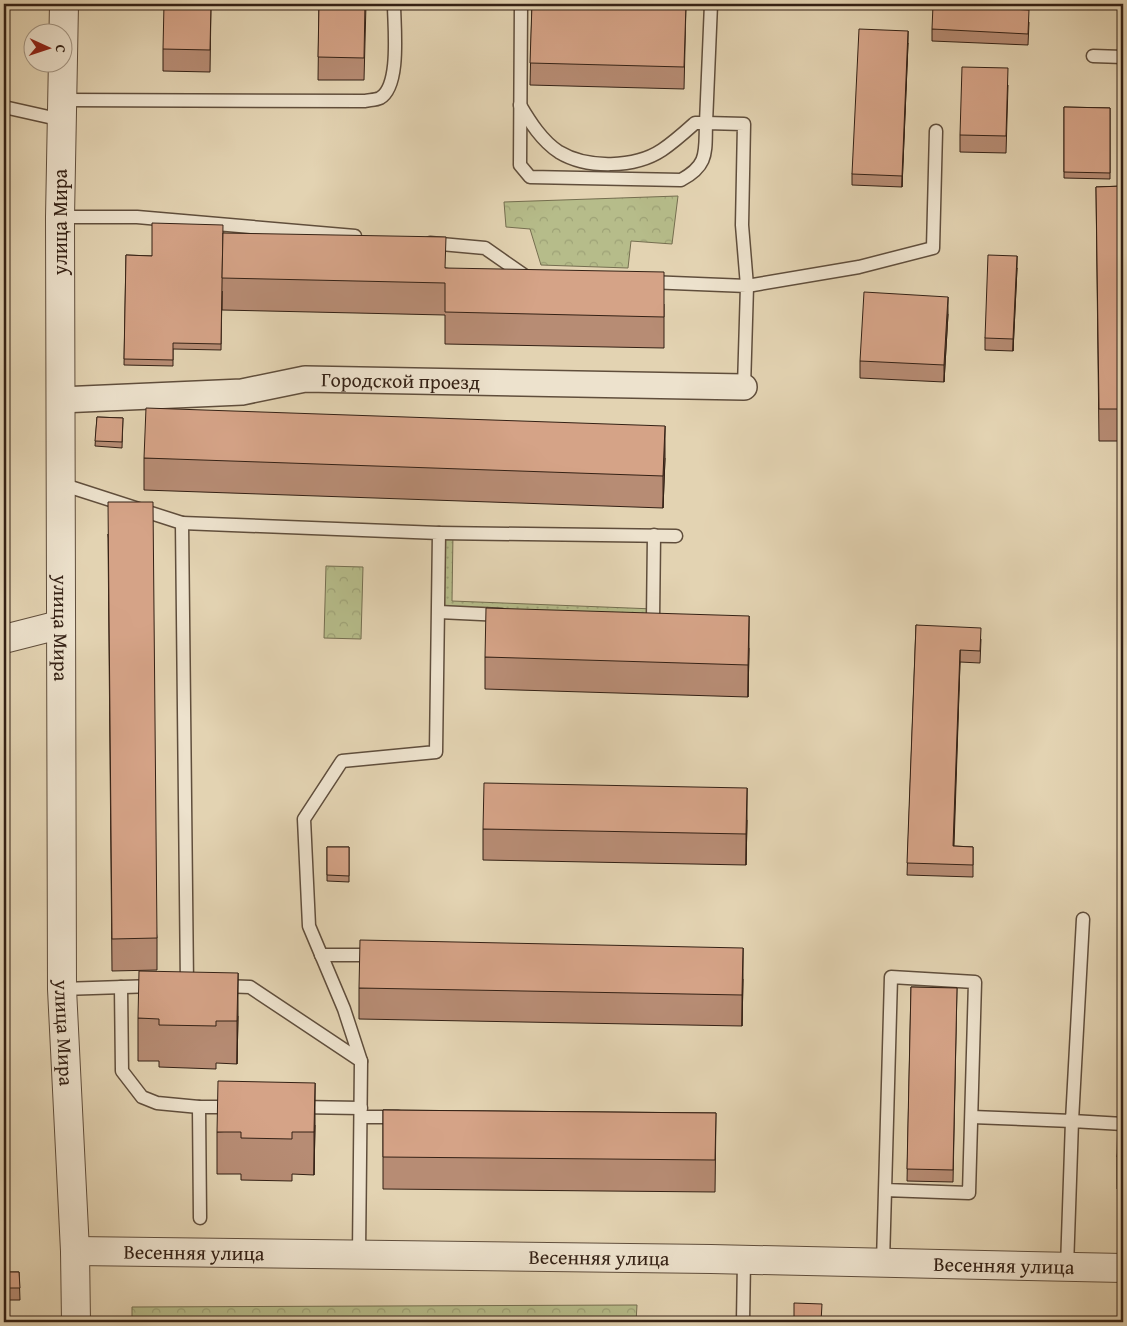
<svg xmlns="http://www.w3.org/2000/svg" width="1127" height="1326" font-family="'Gentium Book Plus',serif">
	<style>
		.grass { fill: url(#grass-dots); stroke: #756e50 }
		.park { fill: url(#park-crowns); stroke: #756e50 }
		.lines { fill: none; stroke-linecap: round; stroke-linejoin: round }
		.service-casing { stroke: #604e3c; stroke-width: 15 }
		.minor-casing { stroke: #604e3c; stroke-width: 28 }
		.tertiary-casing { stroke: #604e3c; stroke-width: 30 }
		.service { stroke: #ede2cd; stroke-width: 12 }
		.minor { stroke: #ede2cd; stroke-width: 25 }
		.tertiary { stroke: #ede2cd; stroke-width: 28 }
		.wall { fill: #b78c74; stroke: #342115 }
		.shaded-wall { fill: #95725e; stroke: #342115 }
		.building { fill: #d5a387; stroke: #342115 }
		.labels { text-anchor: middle; stroke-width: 4; stroke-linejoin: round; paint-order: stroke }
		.street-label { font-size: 20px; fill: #342115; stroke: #ede2cd }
	</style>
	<defs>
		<pattern id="grass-dots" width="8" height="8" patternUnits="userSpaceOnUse" patternTransform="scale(1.25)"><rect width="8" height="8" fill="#b6bc8a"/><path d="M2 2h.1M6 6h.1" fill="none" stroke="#9da176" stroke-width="1.8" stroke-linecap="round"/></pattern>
		<pattern id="park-crowns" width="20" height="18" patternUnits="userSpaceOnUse" patternTransform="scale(1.25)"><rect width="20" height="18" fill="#b6bc8a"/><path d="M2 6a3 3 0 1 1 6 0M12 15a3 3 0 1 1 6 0" fill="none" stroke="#9da176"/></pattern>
	</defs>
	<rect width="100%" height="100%" fill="#e3d3b2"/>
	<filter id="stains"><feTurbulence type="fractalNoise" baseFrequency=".004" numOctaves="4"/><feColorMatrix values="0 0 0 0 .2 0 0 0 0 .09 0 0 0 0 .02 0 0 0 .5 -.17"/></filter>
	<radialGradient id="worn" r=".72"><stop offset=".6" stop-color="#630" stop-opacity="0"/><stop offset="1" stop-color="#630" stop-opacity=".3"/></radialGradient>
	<path class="grass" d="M439,533H453L452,601L654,609L653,620L439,612Z"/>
	<g class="park">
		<path d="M678,196L672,244L631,241L628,268L541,265L530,229L506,227L504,202Z"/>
		<path d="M326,566L363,567L361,639L324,638Z"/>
		<path d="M637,1305L636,1322H132V1307Z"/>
	</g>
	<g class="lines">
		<defs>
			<g id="service">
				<path d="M521,4L520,165L530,177L681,180C709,165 705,152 706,123L744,124L742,225L747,286L859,267L933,248L936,131"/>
				<path d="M1093,56L1123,57"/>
				<path d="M62,100L365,101C369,100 376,100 380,98C401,86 394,26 394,4"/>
				<path d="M520,105C530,122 542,141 559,152C587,169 635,168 662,150C674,142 685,132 695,123H706L711,4"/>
				<path d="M4,107L62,120"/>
				<path d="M60,217H137L355,236"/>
				<path d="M430,243L485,248L528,278"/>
				<path d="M648,282L747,286L744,387"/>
				<path d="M61,484L182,523L187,985H189"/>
				<path d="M182,523L439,533L436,752L342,761L304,819L309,926L344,1009L361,1061"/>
				<path d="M439,533L676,536"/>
				<path d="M439,612L502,615"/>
				<path d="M653,620L654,535"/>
				<path d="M321,955H377"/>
				<path d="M222,986L250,987L361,1061L359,1253"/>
				<path d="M121,987L122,1071L142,1097L157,1103L199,1107"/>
				<path d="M62,989L154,986"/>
				<path d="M299,1107L361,1108"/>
				<path d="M361,1117H398"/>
				<path d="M972,1117L1072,1121L1083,919"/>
				<path d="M200,1218L199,1107H234"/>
				<path d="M883,1262L891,977L975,982L969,1193L885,1190"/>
				<path d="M1067,1267L1072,1121L1123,1124"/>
				<path d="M743,1322L744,1260"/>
			</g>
			<g id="minor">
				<path id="s1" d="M60,400L242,392L305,379L744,387"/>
			</g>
			<g id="tertiary">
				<path id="s2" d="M64,4L60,217L62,989L75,1251L76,1322"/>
				<path d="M4,639L59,625"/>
				<path id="s3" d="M75,1251L711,1259L1123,1268"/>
			</g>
		</defs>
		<use href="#service" class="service-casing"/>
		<use href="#minor" class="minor-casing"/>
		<use href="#tertiary" class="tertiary-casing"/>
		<use href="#service" class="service"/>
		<use href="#minor" class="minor"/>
		<use href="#tertiary" class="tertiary"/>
	</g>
	<g class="wall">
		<path d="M211,4L210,72L163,71V49Z"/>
		<path d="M319,4H366L364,80H318Z"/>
		<path d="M532,4H686L684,89L530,85Z"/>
		<path d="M1029,22L1028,45L932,41V29Z"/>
		<path d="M908,43L902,187L852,185V174Z"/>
		<path d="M1008,85L1006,153L960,152V135Z"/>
		<path d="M1064,107L1110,108V179L1064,178Z"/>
		<path d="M1123,186V441H1099L1096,187Z"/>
		<path d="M223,233L446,268L664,304V348L445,344V315L222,310V291L221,350L173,349V366L124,365L126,255L152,256Z"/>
		<path d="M1017,268L1013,351L985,350V338Z"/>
		<path d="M948,314L944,382L860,378V361Z"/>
		<path d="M97,417L123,418L122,448L95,446Z"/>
		<path d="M144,458H665L663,508L144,490Z"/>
		<path d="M108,534L157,938V970L112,971Z"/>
		<path d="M916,625L981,639L980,663L960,662L954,846L973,847V877L907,875Z"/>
		<path d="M749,648L748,697L485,689V657Z"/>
		<path d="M747,820L746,865L483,860V829Z"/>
		<path d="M327,847H349V882L327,881Z"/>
		<path d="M743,979L742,1026L359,1019V988Z"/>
		<path d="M911,987L957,988L953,1182L907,1181Z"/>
		<path d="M238,1016L237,1064L216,1063V1069L159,1067V1061H138V1018Z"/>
		<path d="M383,1110L716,1113L715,1192L383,1189Z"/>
		<path d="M1123,1110V1189H1117V1157Z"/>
		<path d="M315,1125L314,1175L292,1174V1181L241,1180V1174H217V1132Z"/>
		<path d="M4,1272H19L20,1300H4Z"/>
	</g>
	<g class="shaded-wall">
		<path d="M908,31V43L902,187V176Z"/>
		<path d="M1017,256V268L1013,351V339Z"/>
		<path d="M948,297V314L944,382V365Z"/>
		<path d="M665,426V458L663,508V476Z"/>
		<path d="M749,616V648L748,697V665Z"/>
		<path d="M960,650V662L953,858V846Z"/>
		<path d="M747,788V820L746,865V834Z"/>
		<path d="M743,948V979L742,1026V995Z"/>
		<path d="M238,973V1016L237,1064V1021Z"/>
		<path d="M315,1083V1125L314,1175V1132Z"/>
	</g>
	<g class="building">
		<path d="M164,4H211L210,50L163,49Z"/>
		<path d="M319,4H365L364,58L318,57Z"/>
		<path d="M532,4H686L684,67L530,63Z"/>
		<path d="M933,5L1029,10L1028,34L932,29Z"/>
		<path d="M859,29L908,31L902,176L852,174Z"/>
		<path d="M962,67L1008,68L1006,136L960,135Z"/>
		<path d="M1064,107L1110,108V173L1064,172Z"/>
		<path d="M1123,186V409H1099L1096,187Z"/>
		<path d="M152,223L223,225L221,344L173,343V360L124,359L126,255L152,256Z"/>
		<path d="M223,233L446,237L445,268L664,272V317L445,312V283L222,278Z"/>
		<path d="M988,255L1017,256L1013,339L985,338Z"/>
		<path d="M864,292L948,297L944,365L860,361Z"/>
		<path d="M146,408L665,426L663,476L144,458Z"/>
		<path d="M97,417L123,418L122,442L95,441Z"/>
		<path d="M108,502H153L157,938L112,939Z"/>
		<path d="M486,608L749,616L748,665L485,657Z"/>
		<path d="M916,625L981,628L980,651L960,650L953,846L973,847V865L907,863Z"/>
		<path d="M484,783L747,788L746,834L483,829Z"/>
		<path d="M327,847H349V876L327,875Z"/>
		<path d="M360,940L743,948L742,995L359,988Z"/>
		<path d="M139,971L238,973L237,1021H216V1026L159,1025V1019L138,1018Z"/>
		<path d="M911,987L957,988L953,1170L907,1169Z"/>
		<path d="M218,1081L315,1083L314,1132H292V1139L241,1138V1132H217Z"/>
		<path d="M1118,1109L1123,1110V1157H1117Z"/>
		<path d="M383,1110L716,1113L715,1160L383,1157Z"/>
		<path d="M4,1272H19L20,1288H4Z"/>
		<path d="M794,1303L822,1304L821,1322H794Z"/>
	</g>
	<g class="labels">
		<g class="street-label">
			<text transform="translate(60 222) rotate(-90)" y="7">улица Мира</text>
			<text dy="7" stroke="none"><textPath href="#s1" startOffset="342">Городской проезд</textPath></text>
			<text dy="7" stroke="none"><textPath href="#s2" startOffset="624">улица Мира</textPath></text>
			<text dy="7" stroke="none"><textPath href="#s2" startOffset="1029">улица Мира</textPath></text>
			<text dy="7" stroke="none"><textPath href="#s3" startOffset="119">Весенняя улица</textPath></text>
			<text dy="7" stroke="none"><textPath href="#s3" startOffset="524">Весенняя улица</textPath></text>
			<text dy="7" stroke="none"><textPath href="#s3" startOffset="929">Весенняя улица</textPath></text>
		</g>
	</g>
	<rect width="1127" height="1326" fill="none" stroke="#e3d3b2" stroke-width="20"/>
	<rect x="5" y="5" width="1117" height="1316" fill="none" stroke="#342115" stroke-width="2.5"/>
	<rect x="10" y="10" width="1107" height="1306" fill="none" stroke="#342115"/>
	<g transform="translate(48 48) rotate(93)"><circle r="24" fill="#ede2cd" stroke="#a39583"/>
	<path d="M0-4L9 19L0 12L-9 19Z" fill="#8f2418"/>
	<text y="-8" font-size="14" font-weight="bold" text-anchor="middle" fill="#342115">С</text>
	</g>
	<rect width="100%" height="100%" filter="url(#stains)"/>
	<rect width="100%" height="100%" fill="url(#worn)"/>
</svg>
